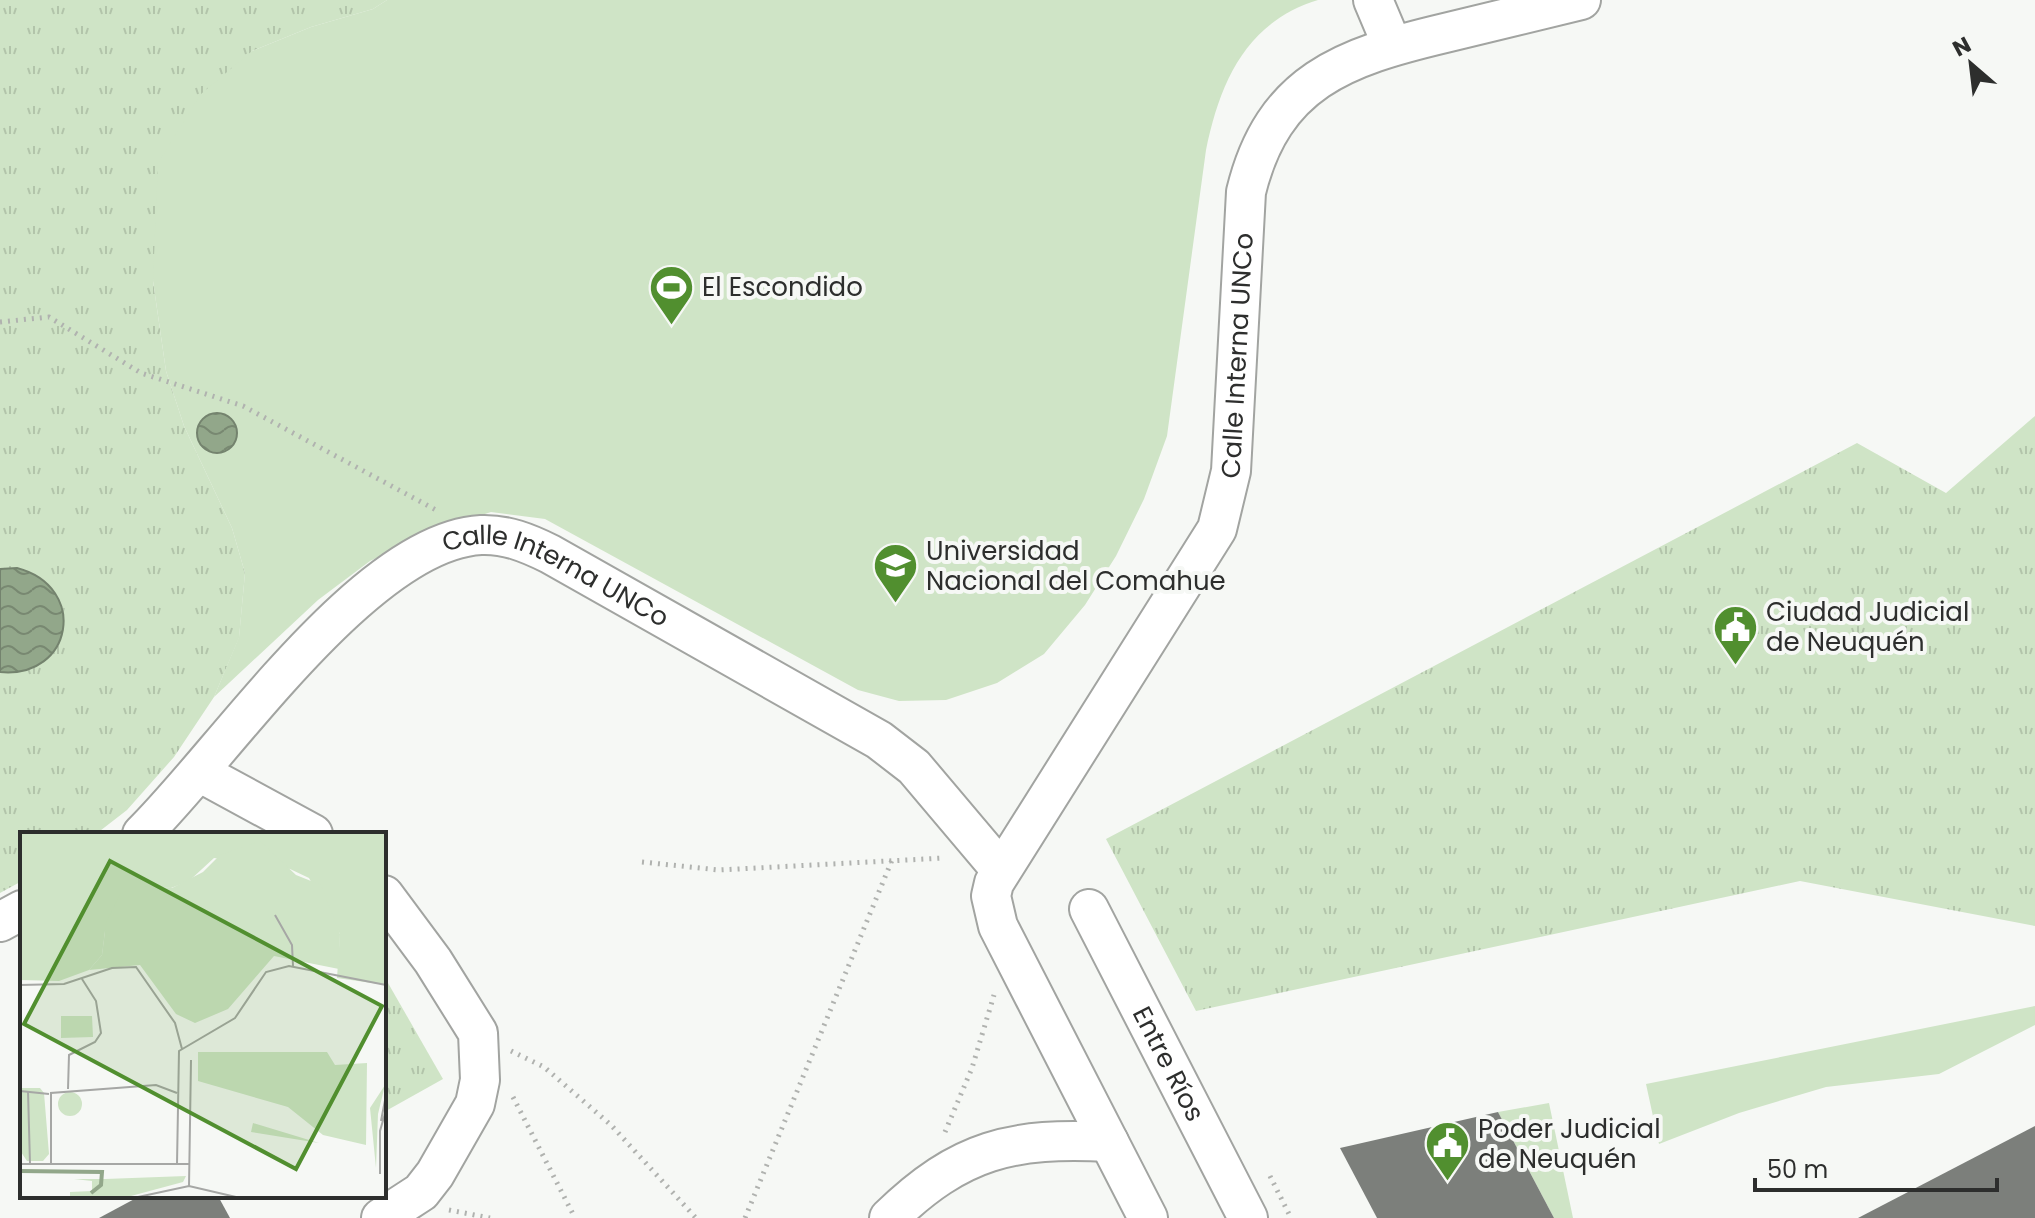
<svg xmlns="http://www.w3.org/2000/svg" width="2035" height="1218" font-family="Poppins,sans-serif">
	<style>
		.grass { fill: url(#grass-tufts) }
		.garden { fill: #cfe4c6 }
		.water { fill: url(#water-waves); stroke: #74836e; stroke-width: 2 }
		.building { fill: #7c7f7b }
		.lines { fill: none; stroke-linecap: round; stroke-linejoin: round }
		.minor-casing { stroke: #a2a4a1; stroke-width: 42 }
		.path { stroke: #b0b2af; stroke-width: 5; stroke-dasharray: 2 6; stroke-linecap: butt }
		.minor { stroke: #fff; stroke-width: 38 }
		.labels { text-anchor: middle; stroke-width: 8; stroke-linejoin: round; paint-order: stroke }
		.poi-label { font-size: 26px; fill: #2d2e2d; stroke: #f6f8f5; text-anchor: start }
		.street-label { font-size: 26px; fill: #2d2e2d; stroke: #f6f8f5 }
		.inset-river { fill: none; stroke: #92a78a; stroke-width: 4 }
		.inset-road { fill: none; stroke: #a6a7a5; stroke-width: 2 }
		.view { fill: #518f2f; fill-opacity: 0.15; stroke: #518f2f; stroke-width: 4 }
		.inset-edge { fill: none; stroke: #2d2e2d; stroke-width: 4 }
	</style>
	<defs>
		<pattern id="grass-tufts" width="24" height="20" patternUnits="userSpaceOnUse" patternTransform="scale(2)"><rect width="24" height="20" fill="#cfe4c6"/><path d="M3 7l-1-3M5 7V3M7 7l1-3M15 17l-1-3M17 17v-4M19 17l1-3" fill="none" stroke="#b2c4aa"/></pattern>
		<pattern id="water-waves" width="16" height="10" patternUnits="userSpaceOnUse" patternTransform="scale(2)"><rect width="16" height="10" fill="#92a78a"/><path d="M0 5q4-4 8 0t8 0" fill="none" stroke="#788871"/></pattern>
	</defs>
	<rect width="100%" height="100%" fill="#f6f8f5"/>
	<g class="grass">
		<path d="M0,0H387L373,9L311,27L252,51L153,281L166,371L184,426L232,528L245,573L239,638L214,697L174,757L127,810L96,834H22V881L0,893Z"/>
		<path d="M2035,416V926L1800,881L1196,1011L1106,839L1857,443L1946,493Z"/>
		<path d="M384,976L443,1079L384,1112Z"/>
	</g>
	<g class="garden">
		<path d="M387,0H1318C1246,22 1220,82 1206,150L1167,436L1144,499L1116,556L1085,605L1044,654L997,683L946,700L899,701L858,690L545,519L491,512L430,532L370,561L318,600L214,697L239,637L245,573L232,528L184,426L166,371L153,281L158,163L201,94L252,51L311,27L373,9Z"/>
		<path d="M2035,1006V1025L1939,1074L1826,1087L1739,1113L1659,1144L1646,1084Z"/>
		<path d="M1549,1103L1573,1218H1554L1498,1112Z"/>
	</g>
	<g class="water">
		<circle cx="217" cy="433" r="20"/>
		<path d="M17,568C89,587 73,679 0,672V569Z"/>
	</g>
	<g class="building">
		<path d="M1498,1112L1554,1218H1377L1340,1148Z"/>
		<path d="M2035,1126V1218H1858Z"/>
		<path d="M140,1196H218L230,1218H99Z"/>
	</g>
	<g class="lines">
		<defs>
			<g id="minor">
				<path d="M1373,0L1392,45"/>
				<path d="M199,772L313,834"/>
				<path id="s1" d="M142,834C222,756 365,541 481,535C506,534 528,543 550,554L879,740L914,767L1001,870"/>
				<path id="s2" d="M1089,909L1248,1218"/>
				<path d="M0,922L22,910"/>
				<path d="M381,1218L421,1192L435,1174L475,1104L480,1080L478,1033L433,961L384,895"/>
				<path d="M889,1218C960,1149 1012,1137 1109,1142"/>
				<path id="s3" d="M1148,1218L998,926L991,896L994,883L1217,529L1231,471L1246,192C1273,81 1344,57 1445,33C1490,22 1536,11 1581,0"/>
			</g>
		</defs>
		<use href="#minor" class="minor-casing"/>
		<g class="path">
			<path d="M0,322L49,317L141,373L243,406L436,510"/>
			<path d="M642,862L719,870L944,858"/>
			<path d="M511,1051L544,1067L611,1125L696,1218"/>
			<path d="M513,1097L575,1218"/>
			<path d="M945,1132L972,1068L994,995"/>
			<path d="M1270,1176L1291,1218"/>
			<path d="M449,1210L490,1218"/>
			<path d="M745,1218L892,860"/>
		</g>
		<use href="#minor" class="minor"/>
	</g>
	<defs>
		<symbol id="stadium-pin" viewBox="-11 -11 22 30"><path d="M0 17L-7.5 6A9.5 9.5 0 1 1 7.5 6Z" fill="#518f2f" stroke="#f6f8f5"/><path d="M0-5a6.5 5 0 1 0 0 10a6.5 5 0 1 0 0-10ZM-3.5-1.8h7v3.6h-7Z" fill="#fff"/></symbol>
		<symbol id="university-pin" viewBox="-11 -11 22 30"><path d="M0 17L-7.5 6A9.5 9.5 0 1 1 7.5 6Z" fill="#518f2f" stroke="#f6f8f5"/><path d="M0-5L7-2L0 1L-7-2ZM-4 1L0 2.5L4 1V4Q0 6-4 4Z" fill="#fff"/></symbol>
		<symbol id="civic-pin" viewBox="-11 -11 22 30"><path d="M0 17L-7.5 6A9.5 9.5 0 1 1 7.5 6Z" fill="#518f2f" stroke="#f6f8f5"/><path d="M-.6-6.5H3V-4.5H.6V-3L4-1V1h2V6H-6V1h2V-1L-.6-3ZM-1.2 2.5V6h2.4V2.5Z" fill="#fff"/></symbol>
	</defs>
	<g fill-rule="evenodd">
		<use href="#stadium-pin" x="646" y="262" width="51" height="69"/>
		<use href="#university-pin" x="870" y="540" width="51" height="69"/>
		<use href="#civic-pin" x="1710" y="602" width="51" height="69"/>
		<use href="#civic-pin" x="1422" y="1118" width="51" height="69"/>
	</g>
	<g class="labels">
		<g class="poi-label">
			<text x="702" y="296">El Escondido</text>
			<text x="926" y="560">Universidad<tspan x="926" dy="30">Nacional del Comahue</tspan></text>
			<text x="1766" y="621">Ciudad Judicial<tspan x="1766" dy="30">de Neuquén</tspan></text>
			<text x="1478" y="1138">Poder Judicial<tspan x="1478" dy="30">de Neuquén</tspan></text>
		</g>
		<g class="street-label">
			<text dy="9" stroke="none"><textPath href="#s3" startOffset="966">Calle Interna UNCo</textPath></text>
			<text dy="9" stroke="none"><textPath href="#s1" startOffset="544">Calle Interna UNCo</textPath></text>
			<text dy="9" stroke="none"><textPath href="#s2" startOffset="174">Entre Ríos</textPath></text>
		</g>
	</g>
	<g transform="translate(20 832)">
		<rect width="366" height="366" fill="#f6f8f5"/>
		<path d="M0,1H366V153L317,146L320,102L289,46L270,37L194,26L169,49L151,56L130,55L85,99L82,123L69,138L39,149L0,148ZM41,184H72L73,205L41,206ZM178,220H307L315,233L347,231L346,313L303,303L268,275L178,249ZM0,256H20L24,261L29,322L23,329H7L1,320L0,329ZM38 272a12 12 0 1 1 24 0a12 12 0 1 1-24 0ZM166,344L163,350L111,364L85,365V347Z" fill="#cfe4c6"/>
		<path d="M240,9L276,43L301,53L320,102L319,137L254,124L208,177L175,191L156,182L120,133L69,138L82,123L86,91L100,62L120,54L152,56L183,40L200,23ZM365,253L358,282L356,336L350,276ZM233,291L299,311L231,300ZM54,347H85V365H50V360L72,359V349Z" fill="#cfe4c6"/>
		<path class="inset-river" d="M0,339L82,340L81,353L71,361"/>
		<path class="inset-road" d="M255,83L272,113L273,134M0,153L44,152L92,136L116,135L155,191L162,217M48,257L49,223L75,210L81,201L76,169L62,147M0,259L29,262M8,259L10,332M361,289L366,263M0,332H170M31,332V261L136,253L157,261M157,332L159,219L215,186L246,140L269,134L366,153M360,342V299L366,278M169,354L171,228M118,365L169,354L216,365"/>
		<path class="view" d="M90,29L362,174L276,337L4,192Z"/>
		<rect width="366" height="366" class="inset-edge"/>
	</g>
	<g transform="translate(1971 64) rotate(332)" stroke="#f6f8f5" stroke-width="6" paint-order="stroke">
	<path d="M0-6L14 30L0 20L-14 30Z" fill="#2d2e2d"/>
	<text y="-12" font-size="22" font-weight="bold" text-anchor="middle" fill="#2d2e2d">N</text>
	</g>
	<path d="M1755 1178v12h242v-12" fill="none" stroke="#2d2e2d" stroke-width="4"/>
	<text x="1767" y="1178" font-size="24" fill="#2d2e2d" stroke="#f6f8f5" stroke-width="6" paint-order="stroke">50 m</text>
</svg>
